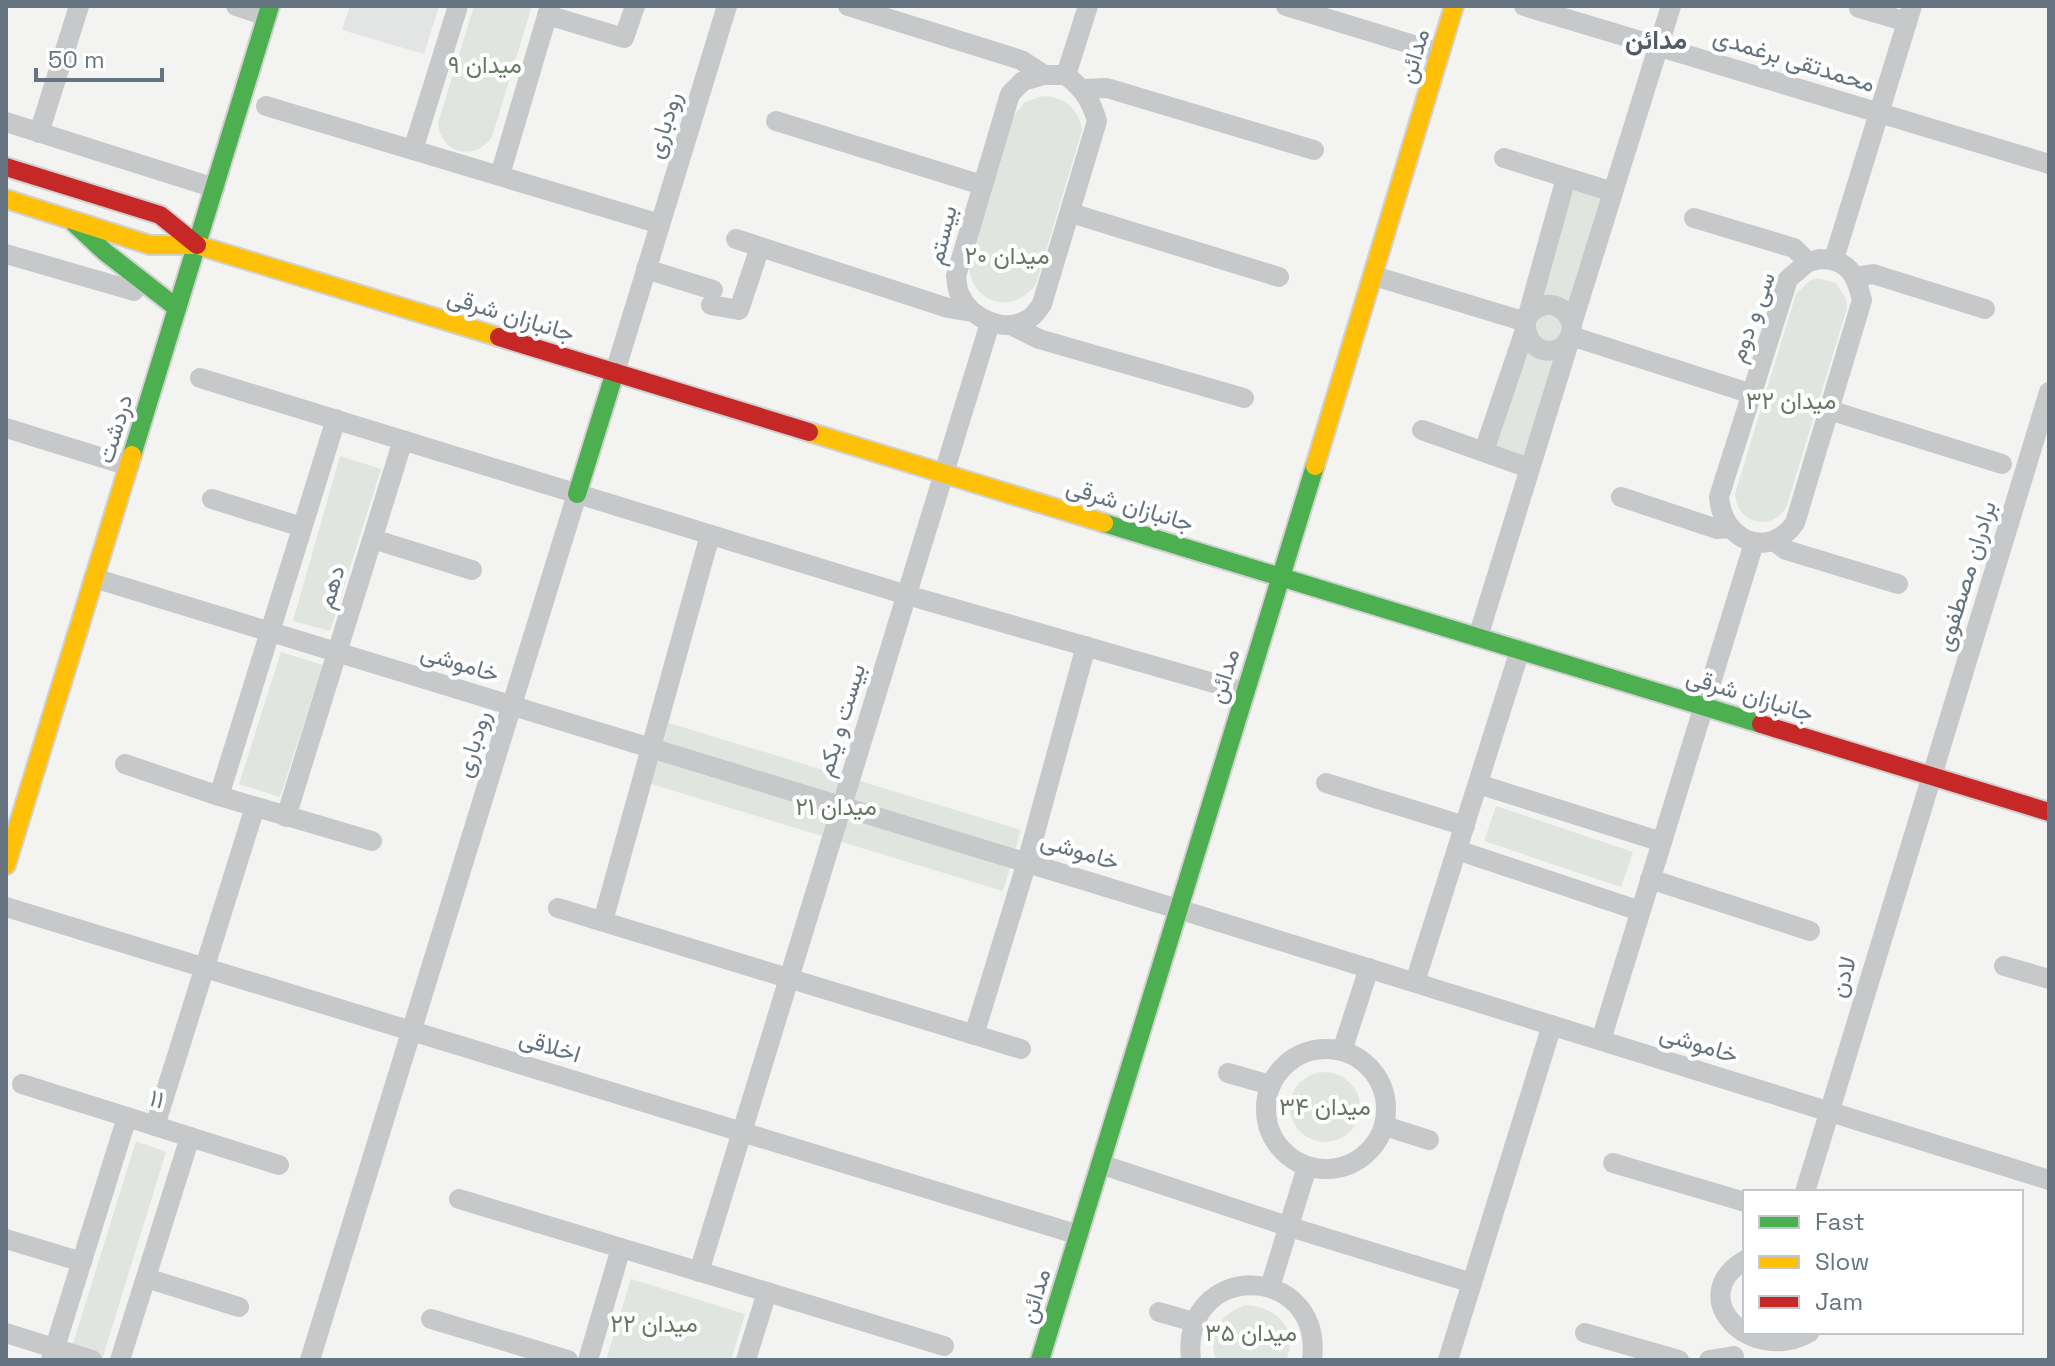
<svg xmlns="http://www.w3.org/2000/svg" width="2055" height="1366" font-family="'Space Grotesk',Vazirmatn,sans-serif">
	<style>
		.built { fill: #e3e4e4 }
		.green { fill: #e1e5df }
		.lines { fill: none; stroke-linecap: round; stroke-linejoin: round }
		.fast-casing { stroke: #d0d1d1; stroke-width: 22 }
		.slow-casing { stroke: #d0d1d1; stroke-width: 22 }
		.jam-casing { stroke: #d0d1d1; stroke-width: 22 }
		.street { stroke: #c7c8c9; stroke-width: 20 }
		.fast { stroke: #4caf50; stroke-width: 18 }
		.slow { stroke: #ffc107; stroke-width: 18 }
		.jam { stroke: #c62828; stroke-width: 18 }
		.labels { text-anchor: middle; stroke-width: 8; stroke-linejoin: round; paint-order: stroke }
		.street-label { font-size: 24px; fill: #657480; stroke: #fff }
		.park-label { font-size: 24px; fill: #677763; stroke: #fff }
		.neighbourhood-label { font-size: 26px; font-weight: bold; fill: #525d65; stroke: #fff }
	</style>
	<rect width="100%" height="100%" fill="#f3f3f1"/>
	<path class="built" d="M350,6H439L424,54L342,30Z"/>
	<g class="green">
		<path d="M474,6H532L492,137C474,162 441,154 438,123Z"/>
		<path d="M1043,96C1065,97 1078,108 1082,130L1036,284C1012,317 968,303 969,262L1013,117L1025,102Z"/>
		<path d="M1571,185L1608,196L1527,461L1490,449Z"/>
		<path d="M1818,278L1836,283L1846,299L1847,308L1786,508C1769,532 1737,523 1735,494L1796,294L1809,281Z"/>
		<path d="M340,456L381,469L330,631L293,621Z"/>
		<path d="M281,652L323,665L280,797L239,784Z"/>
		<path d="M669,723L1021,830L1003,891L651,784Z"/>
		<path d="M1496,806L1633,852L1621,887L1484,841Z"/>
		<circle cx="1325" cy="1107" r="35"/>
		<path d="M136,1141L166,1152L102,1360H68Z"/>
		<path d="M631,1279L745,1314L731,1360H618L607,1357Z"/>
		<path d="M1245,1305C1275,1306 1300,1328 1286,1360H1216C1207,1334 1220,1314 1245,1305Z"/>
	</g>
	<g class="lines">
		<defs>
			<g id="fast">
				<path d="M75,224L105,252L177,308"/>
				<path d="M132,455L270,6"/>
				<path d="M577,494L615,372"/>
				<path d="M1104,523L1761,724"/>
				<path d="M1040,1360L1315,466"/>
			</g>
			<g id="slow">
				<path d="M6,199L150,245H197L499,337"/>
				<path d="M809,432L1104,523"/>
				<path d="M1315,466L1454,6"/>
				<path d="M6,865L132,455"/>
			</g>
			<g id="jam">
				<path d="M6,167L160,215L197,245"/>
				<path d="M499,337L809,432"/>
				<path d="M1761,724L2049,812"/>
			</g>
		</defs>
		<use href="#fast" class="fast-casing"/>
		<use href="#slow" class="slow-casing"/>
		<use href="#jam" class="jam-casing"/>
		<g class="street">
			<path d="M236,6L267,16"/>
			<path d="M848,6L1021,60L1044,75"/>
			<path d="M1286,6L1440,53"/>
			<path d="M1524,6L2049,164"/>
			<path d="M1859,8L1907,22"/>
			<path d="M547,15L624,38L635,6"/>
			<path d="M1044,75H1066C1083,89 1091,100 1097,121L1042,304C1039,308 1035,315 1030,318C1006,335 971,319 960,295C957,290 957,282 956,276L1010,94L1023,81Z"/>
			<path d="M1066,75L1088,6"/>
			<path d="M1083,89L1107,88L1314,150"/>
			<path d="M266,106L660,224"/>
			<path d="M776,121L982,185"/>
			<path d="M6,122L215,188"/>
			<path d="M39,133L79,6"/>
			<path d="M413,150L458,6"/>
			<path d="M1504,158L1613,192"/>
			<path d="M500,175L550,6"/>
			<path d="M1071,213L1279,277"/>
			<path d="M1694,218L1794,248L1808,262"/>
			<path d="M736,239L948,308L972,312"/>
			<path d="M6,254L134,291"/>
			<path d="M1820,259C1849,259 1856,275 1862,300L1795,523C1768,561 1722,540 1719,497L1788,279L1808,262Z"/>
			<path d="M1834,259L1912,6"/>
			<path d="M646,269L713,290"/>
			<path d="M1374,276L1526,322"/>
			<path d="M1855,277L1873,274L1985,309"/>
			<path d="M711,305L739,310L760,247"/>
			<path d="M1529,315C1544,298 1564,303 1572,324C1572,361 1524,359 1526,322L1566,178"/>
			<path d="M1572,324L1671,6"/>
			<path d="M1011,325L1039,339L1244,398"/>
			<path d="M1571,336L1752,394"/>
			<path d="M615,372L727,6"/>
			<path d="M200,378L907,595L1245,692"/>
			<path d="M1829,410L2002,464"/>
			<path d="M6,428L129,466"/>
			<path d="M1422,430L1529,468"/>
			<path d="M1484,451L1525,330"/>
			<path d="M1621,497L1717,529L1730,528"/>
			<path d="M212,499L302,527"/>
			<path d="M373,539L472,570"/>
			<path d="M1774,541L1786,550L1898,584"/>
			<path d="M94,578L1178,909L2049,1180"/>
			<path d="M1478,637L1570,339"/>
			<path d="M125,764L219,796L372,841"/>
			<path d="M1326,783L1465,826"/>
			<path d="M1478,784L1662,842"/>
			<path d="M219,796L336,419"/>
			<path d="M286,817L403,440"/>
			<path d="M1457,850L1640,911"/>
			<path d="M1650,879L1810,931"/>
			<path d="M6,907L1079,1235"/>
			<path d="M558,908L1021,1049"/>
			<path d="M603,921L710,535"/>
			<path d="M2004,966L2049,979"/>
			<path d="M1415,982L1520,650"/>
			<path d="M974,1035L1027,862L1086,646"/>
			<path d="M1601,1040L1754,543"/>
			<circle cx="1326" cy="1109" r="60"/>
			<path d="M1342,1051L1369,968"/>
			<path d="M1228,1073L1271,1085"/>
			<path d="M22,1084L127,1117"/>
			<path d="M155,1126L255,807"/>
			<path d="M1385,1126L1429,1140"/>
			<path d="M190,1137L279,1165"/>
			<path d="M1613,1163L1745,1202"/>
			<path d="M1100,1164L1290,1227L1472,1283"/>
			<path d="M1805,1192L2049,392"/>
			<path d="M459,1199L621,1248"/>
			<path d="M6,1239L82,1262"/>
			<path d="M1745,1260C1683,1297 1751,1366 1810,1332"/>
			<path d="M699,1272L990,323"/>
			<path d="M146,1278L239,1307"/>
			<path d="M1270,1287L1307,1167"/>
			<path d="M767,1292L944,1346"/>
			<path d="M1159,1312L1194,1322"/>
			<path d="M431,1319L568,1360"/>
			<path d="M6,1333L92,1360"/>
			<path d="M1585,1333L1679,1360"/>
			<path d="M51,1360L127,1117L190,1137L120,1360"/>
			<path d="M310,1360L577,494"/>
			<path d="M588,1360L621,1248L767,1292L746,1360"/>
			<path d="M1191,1360C1180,1259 1324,1262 1312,1360"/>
			<path d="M1448,1360L1552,1025"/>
			<path d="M1709,1360L1734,1356"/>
		</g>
		<use href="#fast" class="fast"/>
		<use href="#slow" class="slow"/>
		<use href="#jam" class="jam"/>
	</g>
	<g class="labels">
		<g class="street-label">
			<text transform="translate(1414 56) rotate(-73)" y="8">مدائن</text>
			<text transform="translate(1794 60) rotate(17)" y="8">محمدتقی برغمدی</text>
			<text transform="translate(664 125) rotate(-73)" y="8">رودباری</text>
			<text transform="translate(942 235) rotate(-76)" y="8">بیستم</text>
			<text transform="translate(511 315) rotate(17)" y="8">جانبازان شرقی</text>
			<text transform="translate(1752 317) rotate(-70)" y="8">سی و دوم</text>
			<text transform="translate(115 429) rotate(-73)" y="8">دردشت</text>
			<text transform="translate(1130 505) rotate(17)" y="8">جانبازان شرقی</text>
			<text transform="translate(1966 576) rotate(-73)" y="8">برادران مصطفوی</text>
			<text transform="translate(331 587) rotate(-73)" y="8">دهم</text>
			<text transform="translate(460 663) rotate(17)" y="8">خاموشی</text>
			<text transform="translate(1224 676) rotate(-73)" y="8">مدائن</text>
			<text transform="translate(1750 695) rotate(17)" y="8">جانبازان شرقی</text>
			<text transform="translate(841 720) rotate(-73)" y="8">بیست و یکم</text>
			<text transform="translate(473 744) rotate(-73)" y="8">رودباری</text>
			<text transform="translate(1080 851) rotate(17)" y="8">خاموشی</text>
			<text transform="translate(1843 977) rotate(-73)" y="8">لادن</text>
			<text transform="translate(1699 1044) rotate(17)" y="8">خاموشی</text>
			<text transform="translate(550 1046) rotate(17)" y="8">اخلاقی</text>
			<text transform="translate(157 1099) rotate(17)" y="8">۱۱</text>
			<text transform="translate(1035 1296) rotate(-73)" y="8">مدائن</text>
		</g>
		<g class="park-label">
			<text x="485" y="73">میدان ۹</text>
			<text x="1007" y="264">میدان ۲۰</text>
			<text x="1791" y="409">میدان ۳۲</text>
			<text x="836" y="815">میدان ۲۱</text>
			<text x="1325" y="1115">میدان ۳۴</text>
			<text x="654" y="1332">میدان ۲۲</text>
			<text x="1251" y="1341">میدان ۳۵</text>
		</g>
		<g class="neighbourhood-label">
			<text x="1656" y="49">مدائن</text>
		</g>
	</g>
	<rect width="2055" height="1366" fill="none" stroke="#657480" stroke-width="16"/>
	<rect x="1743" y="1190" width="280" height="144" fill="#ffffff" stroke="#c1c7cc" stroke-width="2"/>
	<rect x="1759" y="1216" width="40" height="12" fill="#4caf50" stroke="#c1c7cc" stroke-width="2"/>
	<text x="1815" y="1230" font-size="24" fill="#657480">Fast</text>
	<rect x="1759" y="1256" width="40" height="12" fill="#ffc107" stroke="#c1c7cc" stroke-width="2"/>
	<text x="1815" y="1270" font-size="24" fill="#657480">Slow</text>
	<rect x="1759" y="1296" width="40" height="12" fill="#c62828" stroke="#c1c7cc" stroke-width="2"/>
	<text x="1815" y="1310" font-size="24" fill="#657480">Jam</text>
	<path d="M36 68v12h126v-12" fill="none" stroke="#657480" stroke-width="4"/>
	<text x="48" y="68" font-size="24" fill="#657480" stroke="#ffffff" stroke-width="6" paint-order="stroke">50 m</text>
</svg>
